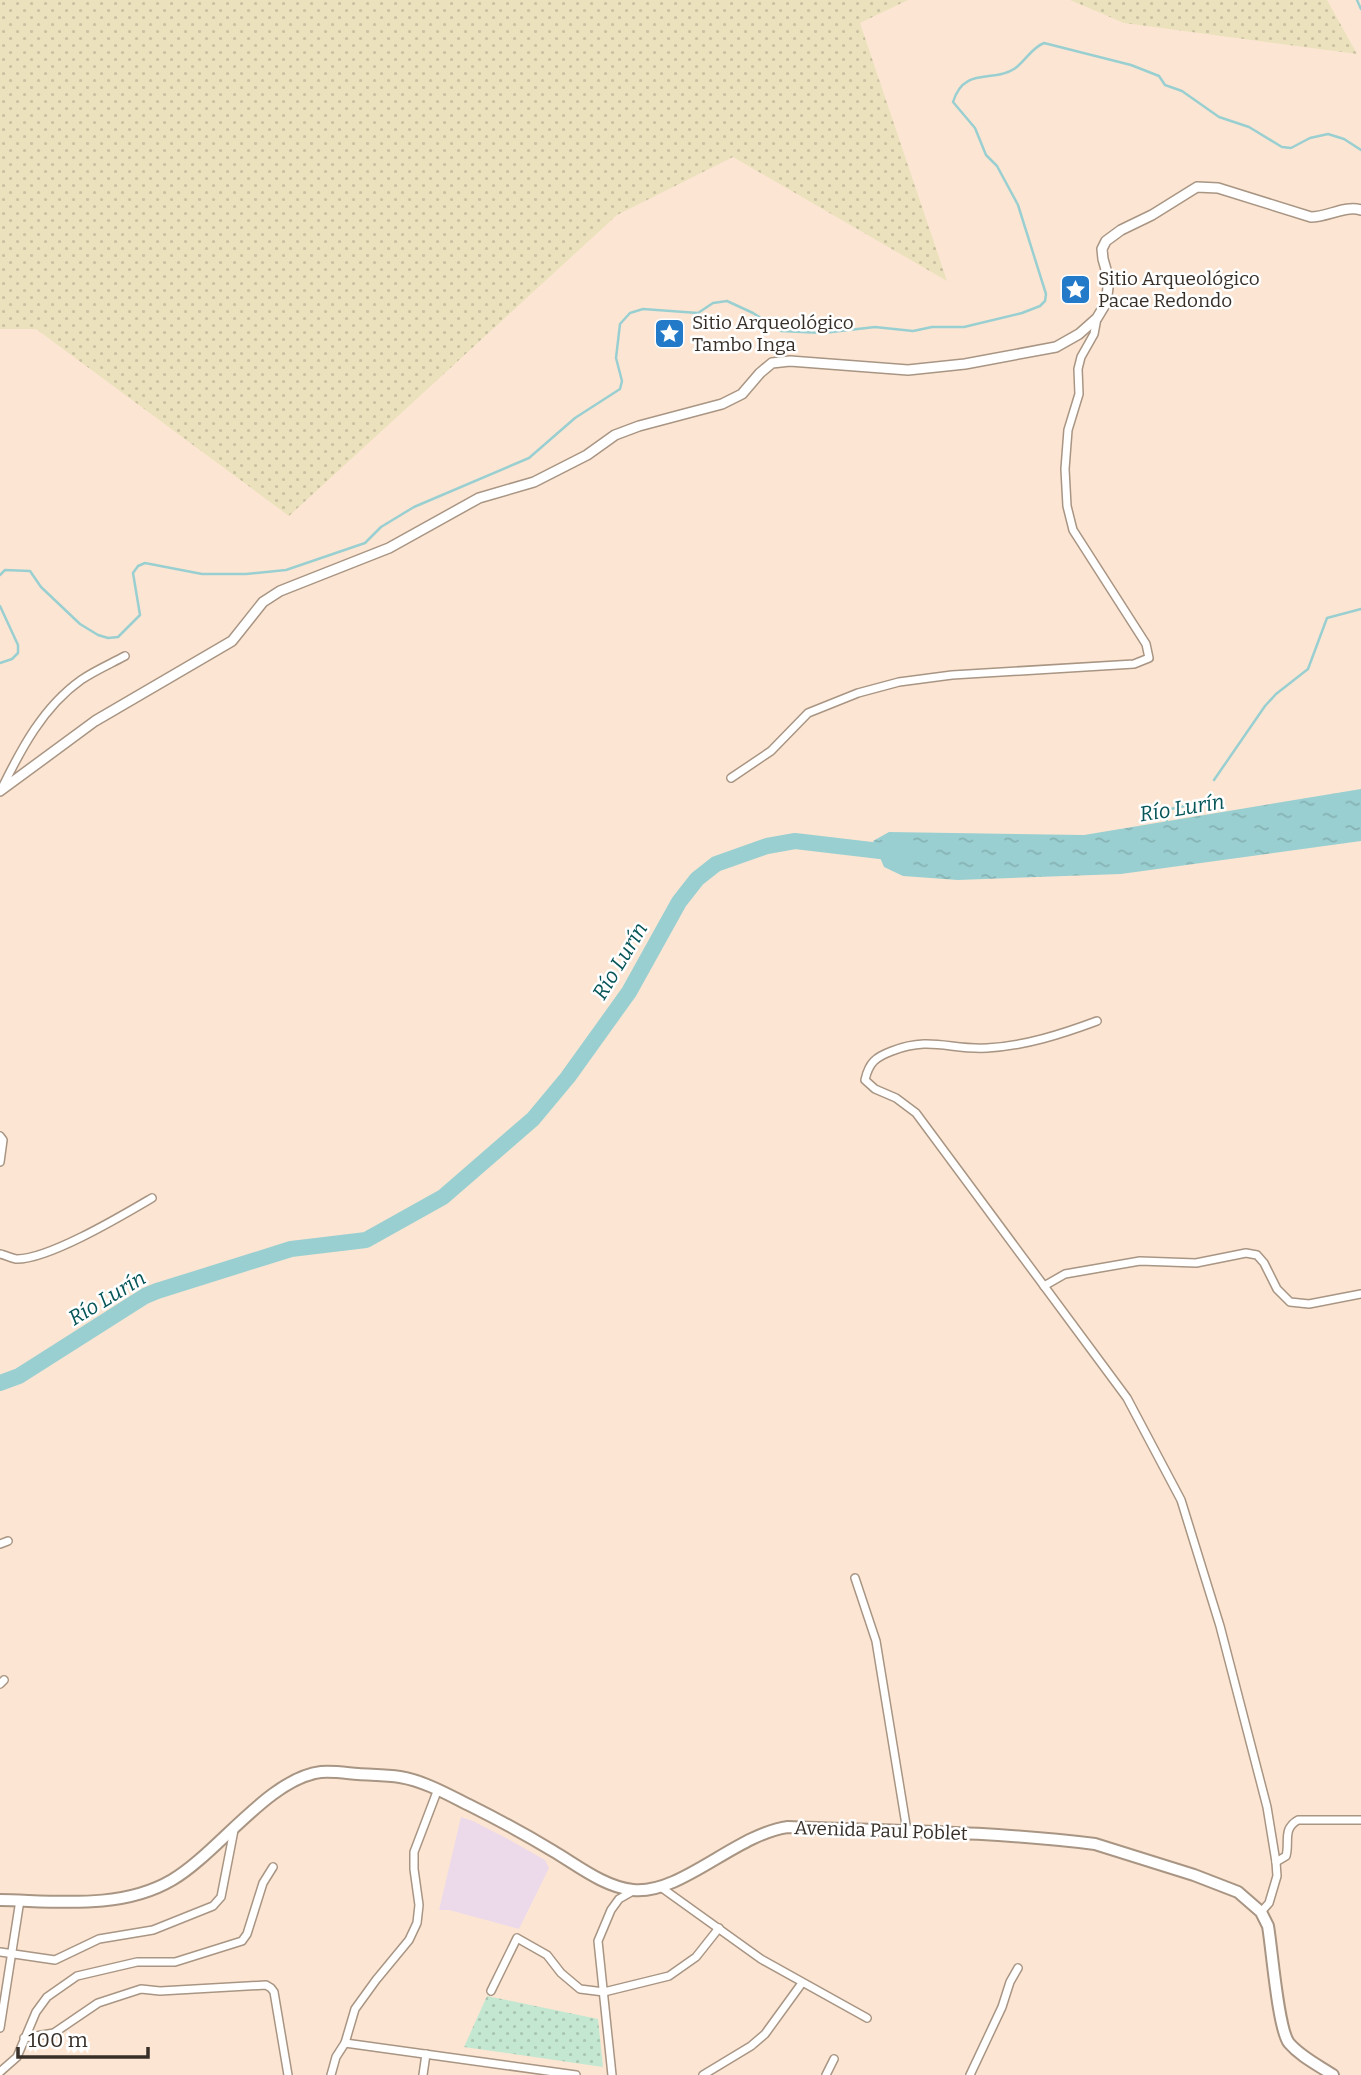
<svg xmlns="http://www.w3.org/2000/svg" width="1361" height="2075" font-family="Bitter,serif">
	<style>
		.education { fill: #ecdaeb }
		.grass { fill: url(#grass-dots) }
		.sand { fill: url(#sand-dots) }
		.water { fill: url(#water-ripples) }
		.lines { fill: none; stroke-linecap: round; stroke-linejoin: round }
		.stream { stroke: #9acfd1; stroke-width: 2.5 }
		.river { stroke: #9acfd1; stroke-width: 16 }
		.minor-casing { stroke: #a99583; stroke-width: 10 }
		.tertiary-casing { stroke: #a99583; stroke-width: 12 }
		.secondary-casing { stroke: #a99583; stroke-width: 14 }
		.minor { stroke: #fff; stroke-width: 7 }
		.tertiary { stroke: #fff; stroke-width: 9 }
		.secondary { stroke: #fff; stroke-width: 10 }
		.labels { text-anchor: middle; stroke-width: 5; stroke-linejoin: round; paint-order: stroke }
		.poi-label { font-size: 19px; fill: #372f28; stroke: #fff; text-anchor: start }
		.street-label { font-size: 19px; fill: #372f28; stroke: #fff }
		.water-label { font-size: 21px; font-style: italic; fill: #065559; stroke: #fff }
	</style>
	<defs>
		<pattern id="grass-dots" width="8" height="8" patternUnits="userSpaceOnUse" patternTransform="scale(1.75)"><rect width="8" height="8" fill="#c4e7d1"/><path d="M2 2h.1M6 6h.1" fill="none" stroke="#a9c6b3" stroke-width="1.8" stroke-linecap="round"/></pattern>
		<pattern id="sand-dots" width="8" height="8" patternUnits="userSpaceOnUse" patternTransform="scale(1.75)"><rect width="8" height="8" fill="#ebe1bc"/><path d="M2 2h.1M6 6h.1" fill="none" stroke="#cac1a2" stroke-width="1.8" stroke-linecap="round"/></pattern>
		<pattern id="water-ripples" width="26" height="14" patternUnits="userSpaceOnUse" patternTransform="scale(1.75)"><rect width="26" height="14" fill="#9acfd1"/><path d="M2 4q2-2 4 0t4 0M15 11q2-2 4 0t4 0" fill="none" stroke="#85b2b3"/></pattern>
	</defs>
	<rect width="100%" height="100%" fill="#fce6d3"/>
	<path class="education" d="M461,1817L473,1821L508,1839L545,1860L549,1868L519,1929L449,1910H439Z"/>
	<path class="grass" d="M487,1996L598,2019L603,2067L464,2047Z"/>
	<g class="sand">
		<path d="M0,0H908L860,23L947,281L733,157L617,215L289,516L36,329H0Z"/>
		<path d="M1070,0H1327L1357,54L1124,23Z"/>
	</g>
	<path class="water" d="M1361,789V841L1121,874L958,880L903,876L884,867L873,841L889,832L1084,835Z"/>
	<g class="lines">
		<g class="stream">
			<path d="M1357,0L1361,9"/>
			<path d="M0,575L5,570L30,571L41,587L80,624L98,635L108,638L118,637L140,615L133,573L138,566L145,563L202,574H246L286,570L365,543L381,527L414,507L529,458L575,418L620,389L622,381L616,358L620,324L630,313L643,309L698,313L713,303L727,301L753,313L781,331L823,333L875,327L913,331L932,327H964L1022,313L1040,306L1045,301L1046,294L1018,205L997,166L986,155L975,128L953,102C964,66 993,83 1014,69C1025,62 1031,48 1044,43L1131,65L1159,76L1165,85L1182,91L1219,117L1249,127L1282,147L1291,148L1310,138L1328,134L1344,139L1361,150"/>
			<path d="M0,606L18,645V653L12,659L0,663"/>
			<path d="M1214,780L1265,706L1276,694L1308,669L1327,618L1361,609"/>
			<path d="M1167,823L1166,810L1185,806"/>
		</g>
		<path class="river" d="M0,1383L19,1376L145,1296L157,1291L291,1249L366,1240L443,1197L533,1119L568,1077L629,992L679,902L697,879L716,864L767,846L795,841L897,853"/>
		<defs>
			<g id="minor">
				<path d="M731,778L771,751L808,713L858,693L899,682L952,675L1134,664L1149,658L1146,644L1073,530L1067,506L1065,469L1068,430L1079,394L1078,369L1081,357L1094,334L1097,318"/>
				<path d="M1,790C21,749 43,707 81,680C94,671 110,664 125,656"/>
				<path d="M1097,1021C1062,1034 1025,1046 987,1048C950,1050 930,1036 892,1051C876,1057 869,1062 865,1080L875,1089L896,1098L916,1113L1127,1398L1181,1500L1220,1626L1267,1807L1276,1862L1277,1876L1269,1903L1261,1912"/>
				<path d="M0,1136L3,1140L0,1162"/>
				<path d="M0,1254C5,1255 11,1258 16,1259C48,1260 123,1215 152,1198"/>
				<path d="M1044,1286L1065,1274L1140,1261L1196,1263L1246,1253L1257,1255L1264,1263L1277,1289L1290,1302L1309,1304L1361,1294"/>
				<path d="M0,1544L8,1541"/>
				<path d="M855,1578L876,1641L907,1831"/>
				<path d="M0,1684L4,1680"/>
				<path d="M1276,1862L1286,1856C1290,1842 1282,1829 1298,1820H1361"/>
				<path d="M662,1888L761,1959L867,2018"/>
				<path d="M0,1952L55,1960L99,1939L153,1930L213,1906L221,1897L234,1830"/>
				<path d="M491,1991L517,1938L547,1955L561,1973L580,1989L604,1992L669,1976L696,1957L719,1928"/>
				<path d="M0,2028L20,1900"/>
				<path d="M24,2038L54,2033L98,2003L141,1989L160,1991L266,1985L271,1988L274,1992L288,2075"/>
				<path d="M345,2043L576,2075"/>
				<path d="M0,2072L17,2057L36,2012L47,1997L77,1976L137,1962H175L242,1941L247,1934L263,1883L273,1867"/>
				<path d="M331,2075L336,2057L345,2043L355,2009L376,1980L409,1940L417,1923L419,1905L414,1869V1852L438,1789"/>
				<path d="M423,2075L426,2054"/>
				<path d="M612,2075L598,1941L611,1910L619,1899L633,1891"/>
				<path d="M703,2075L751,2046L765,2034L802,1983"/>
				<path d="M826,2075L834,2059"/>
				<path d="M970,2075L1002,2007L1010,1982L1018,1968"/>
			</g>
			<path id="tertiary" d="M0,791L95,721L232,641L263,602L280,591L389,548L479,498L534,482L587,455L615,435L639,426L722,404L742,394L760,373L772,363L790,361L908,370L965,364L1056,347L1079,334L1097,318L1106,303L1109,280L1103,259L1102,249L1106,241L1121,230L1152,215L1197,187L1218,188L1311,217C1327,217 1346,205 1361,210"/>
			<path id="secondary" d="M0,1900C56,1901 121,1910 172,1880C218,1853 269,1778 321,1772C333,1771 346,1773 358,1774C372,1775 386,1775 400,1777C424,1781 447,1794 469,1805C497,1819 525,1834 553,1851C577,1865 604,1887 633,1890C681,1895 736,1834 788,1827C890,1831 993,1831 1095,1844L1194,1875L1238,1892L1261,1912L1268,1926C1272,1949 1278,2029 1289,2043C1301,2057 1318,2065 1333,2075"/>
		</defs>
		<use href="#minor" class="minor-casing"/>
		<use href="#tertiary" class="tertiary-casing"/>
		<use href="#secondary" class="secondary-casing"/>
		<use href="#minor" class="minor"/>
		<use href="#tertiary" class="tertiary"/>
		<use href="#secondary" class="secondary"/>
	</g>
	<defs>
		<symbol id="sight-square" viewBox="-11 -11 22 22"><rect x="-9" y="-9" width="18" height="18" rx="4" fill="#227ac8" stroke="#fff"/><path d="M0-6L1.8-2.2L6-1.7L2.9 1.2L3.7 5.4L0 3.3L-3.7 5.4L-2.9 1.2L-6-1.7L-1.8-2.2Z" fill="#fff"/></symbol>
	</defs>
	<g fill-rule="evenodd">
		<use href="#sight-square" x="1058" y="272" width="35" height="35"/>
		<use href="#sight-square" x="652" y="316" width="35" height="35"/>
	</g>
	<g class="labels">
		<g class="poi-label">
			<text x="1098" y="285">Sitio Arqueológico<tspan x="1098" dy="22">Pacae Redondo</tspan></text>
			<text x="692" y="329">Sitio Arqueológico<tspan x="692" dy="22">Tambo Inga</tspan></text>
		</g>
		<g class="street-label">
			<text transform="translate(881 1830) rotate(2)" y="7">Avenida Paul Poblet</text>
		</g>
		<g class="water-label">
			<text transform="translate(1182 808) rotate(-9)" y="7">Río Lurín</text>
			<text transform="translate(620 961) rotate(-59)" y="7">Río Lurín</text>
			<text transform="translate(107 1298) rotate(-31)" y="7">Río Lurín</text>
		</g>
	</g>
	<path d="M18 2047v10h130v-10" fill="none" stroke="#372f28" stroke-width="3.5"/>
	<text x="28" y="2047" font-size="21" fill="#372f28" stroke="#ffffff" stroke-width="5" paint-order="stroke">100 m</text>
</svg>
